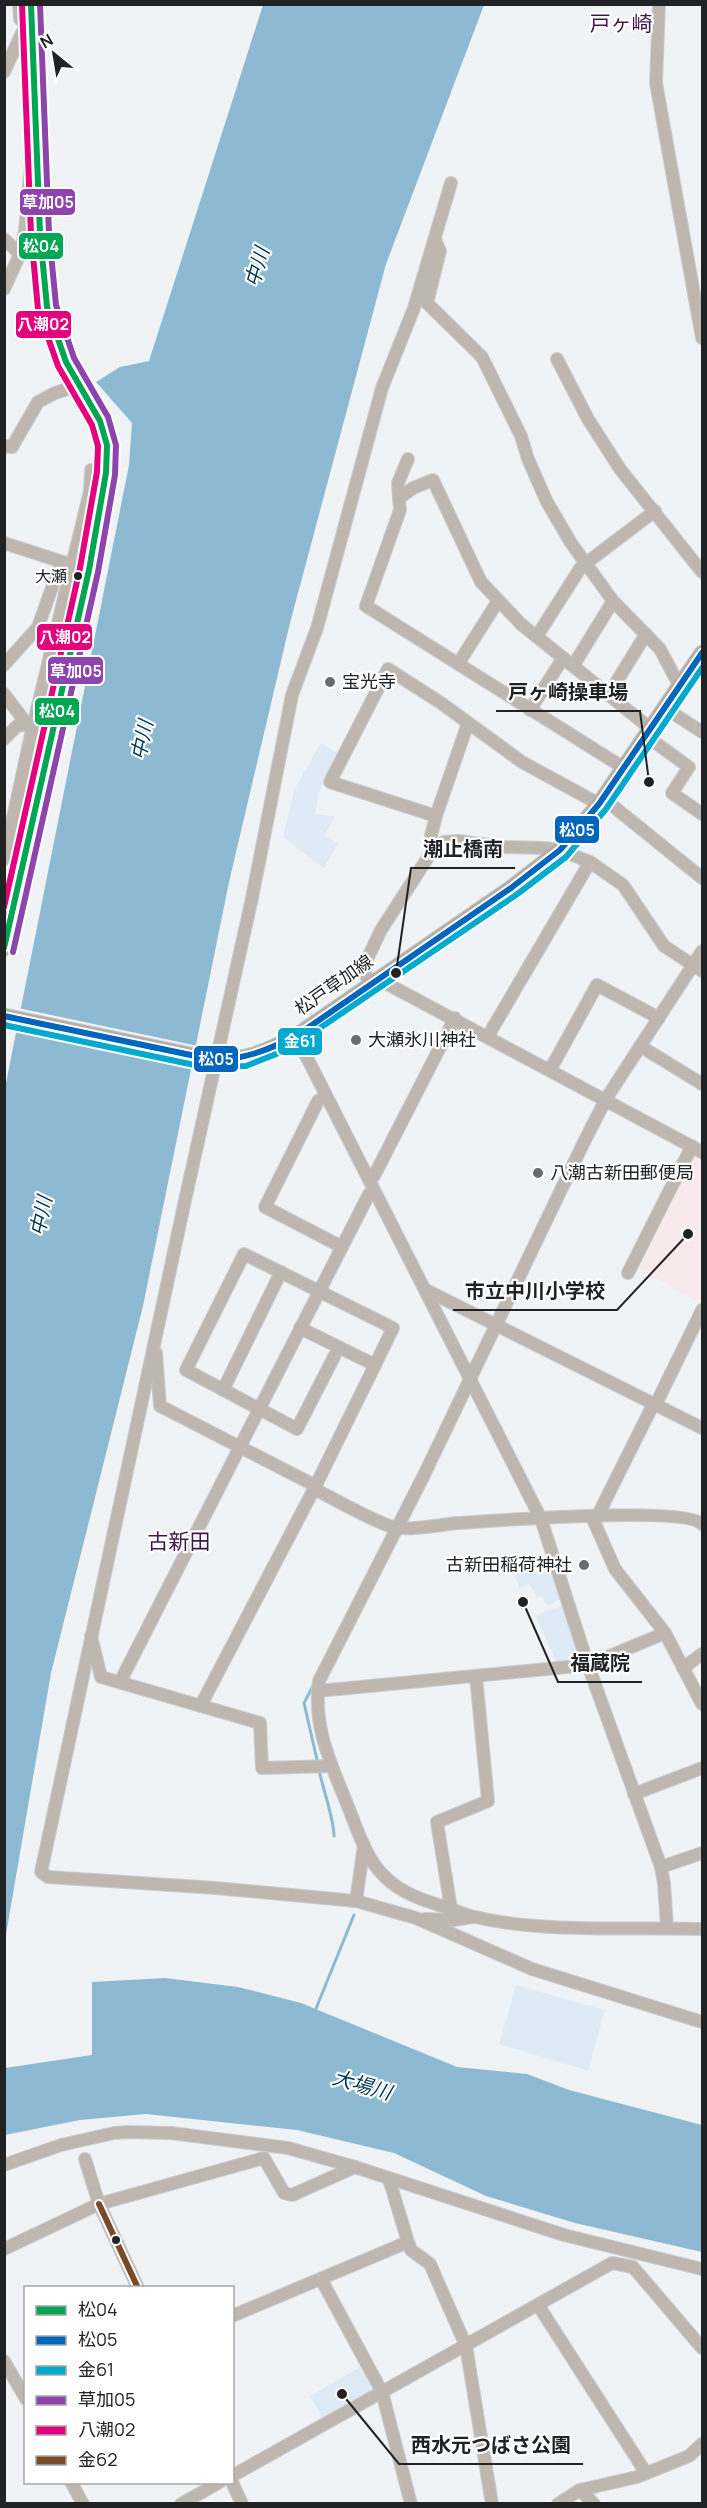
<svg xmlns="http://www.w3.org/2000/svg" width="707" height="2508" font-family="Manrope,'Noto Sans JP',sans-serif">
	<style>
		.education { fill: #f7e9ec }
		.green { fill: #deebf7 }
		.water { fill: #8dbad2 }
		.pier { fill: #f0f3f6 }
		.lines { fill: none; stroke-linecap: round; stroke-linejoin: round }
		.stream { stroke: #8dbad2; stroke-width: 3 }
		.minor-casing { stroke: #cbcdcf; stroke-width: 14 }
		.major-casing { stroke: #cbcdcf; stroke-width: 17 }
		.minor { stroke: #bdb7b0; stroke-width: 12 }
		.major { stroke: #b4ada6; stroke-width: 15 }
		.bus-1-casing { stroke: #fff; stroke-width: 10 }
		.bus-2-casing { stroke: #fff; stroke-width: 10 }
		.bus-3-casing { stroke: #fff; stroke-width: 10 }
		.bus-4-casing { stroke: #fff; stroke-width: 10 }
		.bus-5-casing { stroke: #fff; stroke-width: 10 }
		.bus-6-casing { stroke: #fff; stroke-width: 10 }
		.bus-1 { stroke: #00a651; stroke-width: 6 }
		.bus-2 { stroke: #0065bd; stroke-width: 6 }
		.bus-3 { stroke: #00a9ce; stroke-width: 6 }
		.bus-4 { stroke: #8e44ad; stroke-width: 6 }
		.bus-5 { stroke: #e5007d; stroke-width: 6 }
		.bus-6 { stroke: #7a4b2a; stroke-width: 6 }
		.bus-dot { fill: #202224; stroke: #fff; stroke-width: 2 }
		.poi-dot { fill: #696b6e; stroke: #fff; stroke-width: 2 }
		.labels { text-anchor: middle; stroke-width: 4.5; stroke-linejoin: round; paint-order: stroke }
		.bus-label { font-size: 16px; fill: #202224; stroke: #fff; text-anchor: end }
		.poi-label { font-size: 18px; fill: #202224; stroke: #fff; text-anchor: start }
		.street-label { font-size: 18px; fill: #202224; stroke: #fff }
		.water-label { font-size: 20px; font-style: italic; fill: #013a51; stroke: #fff }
		.quarter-label { font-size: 21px; fill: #3e174d; stroke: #fff }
		.leader { fill: none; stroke: #202224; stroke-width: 2 }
		.callout-dot { fill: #202224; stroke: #fff; stroke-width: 2 }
		.callout-label { font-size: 20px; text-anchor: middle; font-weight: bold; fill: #202224; stroke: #fff; stroke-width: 4.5; stroke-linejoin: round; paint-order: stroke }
		.line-badge { stroke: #fff; stroke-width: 2 }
		.badge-label { font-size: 16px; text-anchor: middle; font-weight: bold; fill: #fff }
	</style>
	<rect width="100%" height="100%" fill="#f0f3f6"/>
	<path class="education" d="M695,1150L702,1155V1304L639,1268Z"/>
	<g class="green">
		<path d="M321,743L338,753L319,792L315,814L335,817L324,836L338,843L324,868L283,837L294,790Z"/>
		<path d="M548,1554L562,1599L547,1606L542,1596L537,1597L529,1584L520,1588L512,1571Z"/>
		<path d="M564,1605L582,1659L580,1662L557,1664L535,1615Z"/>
		<path d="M516,1985L605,2010L588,2071L499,2044Z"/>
		<path d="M360,2367L374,2393L324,2420L310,2396Z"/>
	</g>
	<g class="water">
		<path d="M263,5H484L386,264L290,623L229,882L143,1306L51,1673L5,1940V1088L129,465L132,423L96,382L120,367L149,361Z"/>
		<path d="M165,1978L238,1987L301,2003L457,2067L527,2074L569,2090L702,2125V2252L575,2223L486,2196L394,2153L297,2130L146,2114L80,2120L5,2135V2068L92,2055V1982Z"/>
	</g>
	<path class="pier" d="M18,1008L198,1046L194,1065L15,1026Z"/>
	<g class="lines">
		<g class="stream">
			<path d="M314,1684L304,1703L318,1764"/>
			<path d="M319,1770C323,1789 334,1819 334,1836"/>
			<path d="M315,2011L354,1915"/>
		</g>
		<defs>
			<g id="minor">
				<path d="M19,4L20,19L24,23L31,24"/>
				<path d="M659,4L656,83L702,338"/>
				<path d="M4,72L22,33H31"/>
				<path d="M451,183L414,308L382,388L317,628L292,695L252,898L184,1205L41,1872L48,1877L216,1888L356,1901L416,1918L532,1969L702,2022"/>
				<path d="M4,239L20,254"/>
				<path d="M435,240L440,251L427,303L482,357L521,436L528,459L547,502L571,543L613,601L660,649L679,685"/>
				<path d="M4,289L20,254L25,231L31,160"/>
				<path d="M557,359L588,419L620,469L702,572"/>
				<path d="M4,446L12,447L38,402L55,393L79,385"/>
				<path d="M399,498L398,483L408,459"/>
				<path d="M4,543L66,563"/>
				<path d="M537,636L581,567L655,511"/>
				<path d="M458,664L498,601"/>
				<path d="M4,665L38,627L61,562"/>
				<path d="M573,666L613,601"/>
				<path d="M4,694L33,732"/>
				<path d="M609,694L646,634"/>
				<path d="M665,708L702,732"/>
				<path d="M530,710L563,658"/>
				<path d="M646,736L689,767L672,793L702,814"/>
				<path d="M4,739L17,726L29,724"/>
				<path d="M624,768L366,606L400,510L399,498L413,488L433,480L481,582L521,624L651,729"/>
				<path d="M603,798L702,878"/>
				<path d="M436,816L330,782L388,669L441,703L522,762L599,804"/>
				<path d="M29,830L26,799L30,778"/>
				<path d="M434,848L431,836L436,816L468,723"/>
				<path d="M4,859L32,730L90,491L91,470"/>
				<path d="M4,950L89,570L106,473L107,445L100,421L66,362L47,307L40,234L31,4"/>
				<path d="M702,951L606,1099L584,1142L423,1477L319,1681C313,1724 329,1760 345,1799C356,1825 364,1856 384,1876C401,1893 422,1900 445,1907C455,1910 465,1915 475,1917C543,1933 631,1927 702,1929"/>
				<path d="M378,979L702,1152"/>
				<path d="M371,983L362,970L381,930L434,848L444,842L459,841L505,847L544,848L560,850L590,862L623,885L664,946L702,971"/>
				<path d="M296,1036L541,1519L588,1665L661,1867L664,1883L667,1928"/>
				<path d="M488,1036L590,862"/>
				<path d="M640,1046L702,1084"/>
				<path d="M550,1070L597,985L659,1018"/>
				<path d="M326,1096L318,1101L265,1207L342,1247"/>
				<path d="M369,1179L374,1176L455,1018"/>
				<path d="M628,1273L692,1146"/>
				<path d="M426,1290L702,1428"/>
				<path d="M339,1347L297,1429L186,1370L244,1254L393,1328L375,1365"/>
				<path d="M156,1353L160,1406L314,1485"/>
				<path d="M223,1390L281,1272"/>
				<path d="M656,1404L702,1310"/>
				<path d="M314,1489C333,1498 379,1525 397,1528C414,1530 439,1525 457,1523C492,1521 684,1506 702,1524"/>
				<path d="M592,1517L615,1569L665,1633L702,1704"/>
				<path d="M597,1517L654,1403"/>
				<path d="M91,1636L101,1677L260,1723L262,1768L332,1766"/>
				<path d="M683,1668L702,1654"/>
				<path d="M120,1682L369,1194L374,1191"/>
				<path d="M318,1691L588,1665L665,1633"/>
				<path d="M201,1705L314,1489L375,1365L300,1328"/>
				<path d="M634,1794L702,1768"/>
				<path d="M661,1867L702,1853"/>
				<path d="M356,1901L364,1845"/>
				<path d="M451,1909L437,1822L488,1801L476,1676"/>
				<path d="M425,1919L454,1920L473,1917"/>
				<path d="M85,2159L99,2204L138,2288"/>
				<path d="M4,2165L61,2145L114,2133L128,2132L171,2133L288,2148L355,2167L564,2235L702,2269"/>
				<path d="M408,2242L411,2250L430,2264L466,2346L492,2504"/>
				<path d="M4,2249L99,2204L264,2158L284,2193L292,2195L355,2167"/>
				<path d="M321,2279L382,2392L411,2504"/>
				<path d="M538,2305L646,2473"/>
				<path d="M232,2316L408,2242L389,2179"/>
				<path d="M4,2361L26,2399"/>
				<path d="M232,2476L612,2263L633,2267L702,2348"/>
				<path d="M71,2482L83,2504"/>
				<path d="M232,2482L242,2504"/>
				<path d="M580,2490L594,2504"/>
				<path d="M181,2504L220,2482"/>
				<path d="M558,2504L580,2490L637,2477L689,2456L702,2444"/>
			</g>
			<path id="major" d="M4,1016L210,1059C243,1063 267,1051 296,1036L511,888L560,850L599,804L702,653"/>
		</defs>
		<use href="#minor" class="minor-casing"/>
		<use href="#major" class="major-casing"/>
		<use href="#minor" class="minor"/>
		<use href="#major" class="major"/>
		<defs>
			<path id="bus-1" d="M4,948L89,570L106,473L107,445L100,421L66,362L47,307L40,234L31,4"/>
			<path id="bus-2" d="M4,1016L210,1059C242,1061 268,1050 296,1036L511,888L560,850L599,804L702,653"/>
			<path id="bus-3" d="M4,1025L209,1068L246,1066L289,1049L516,895L566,857L606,809L702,668"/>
			<path id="bus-4" d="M13,952L98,572L115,475L116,445L108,417L74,358L56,305L49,233L40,4"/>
			<path id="bus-5" d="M4,907L80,568L97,472L98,446L92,425L58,366L38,309L31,234L22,4"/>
			<path id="bus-6" d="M99,2204L138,2288"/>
		</defs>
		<use href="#bus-1" class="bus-1-casing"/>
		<use href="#bus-2" class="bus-2-casing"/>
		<use href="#bus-3" class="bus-3-casing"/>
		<use href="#bus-4" class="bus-4-casing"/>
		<use href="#bus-5" class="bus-5-casing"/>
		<use href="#bus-6" class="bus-6-casing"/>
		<use href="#bus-1" class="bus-1"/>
		<use href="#bus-2" class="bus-2"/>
		<use href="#bus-3" class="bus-3"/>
		<use href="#bus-4" class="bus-4"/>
		<use href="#bus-5" class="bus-5"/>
		<use href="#bus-6" class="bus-6"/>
	</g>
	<g class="bus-dot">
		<circle cx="78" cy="576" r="5"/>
		<circle cx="116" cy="2240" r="5"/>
	</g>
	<g class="poi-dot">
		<circle cx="330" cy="682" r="6"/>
		<circle cx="356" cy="1040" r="6"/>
		<circle cx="538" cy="1173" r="6"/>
		<circle cx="584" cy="1565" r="6"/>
	</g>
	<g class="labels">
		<g class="bus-label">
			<text x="67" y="582">大瀬</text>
		</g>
		<g class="poi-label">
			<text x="342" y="688">宝光寺</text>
			<text x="368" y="1046">大瀬氷川神社</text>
			<text x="550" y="1179">八潮古新田郵便局</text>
			<text x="572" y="1571" text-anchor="end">古新田稲荷神社</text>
		</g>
		<g class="street-label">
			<text transform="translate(334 985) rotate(-35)" y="6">松戸草加線</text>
		</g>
		<g class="water-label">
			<text transform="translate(257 267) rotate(-74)" y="7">中川</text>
			<text transform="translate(142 740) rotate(-78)" y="7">中川</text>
			<text transform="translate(41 1216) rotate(-78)" y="7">中川</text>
			<text transform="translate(362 2085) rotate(16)" y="7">大場川</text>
		</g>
		<g class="quarter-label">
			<text x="621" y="31">戸ヶ崎</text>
			<text x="179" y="1549">古新田</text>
		</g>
	</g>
	<path class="leader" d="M649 782L640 711H496M396 973L411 868H515M688 1234L617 1310H453M523 1602L558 1682H642M342 2394L399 2464H583"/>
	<g class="callout-dot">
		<circle cx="649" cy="782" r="6"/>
		<circle cx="396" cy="973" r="6"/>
		<circle cx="688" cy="1234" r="6"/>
		<circle cx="523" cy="1602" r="6"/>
		<circle cx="342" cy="2394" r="6"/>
	</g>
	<g class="callout-label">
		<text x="568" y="699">戸ヶ崎操車場</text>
		<text x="463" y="856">潮止橋南</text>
		<text x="535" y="1298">市立中川小学校</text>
		<text x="600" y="1670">福蔵院</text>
		<text x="491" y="2452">西水元つばさ公園</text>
	</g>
	<g class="line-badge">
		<rect x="19" y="188" width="57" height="28" rx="6" fill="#8e44ad"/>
		<rect x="18" y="232" width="46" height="28" rx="6" fill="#00a651"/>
		<rect x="15" y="310" width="57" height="29" rx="6" fill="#e5007d"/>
		<rect x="36" y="623" width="57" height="28" rx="6" fill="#e5007d"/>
		<rect x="47" y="656" width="57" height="29" rx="6" fill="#8e44ad"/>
		<rect x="34" y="697" width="46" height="29" rx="6" fill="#00a651"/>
		<rect x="554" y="815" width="46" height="29" rx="6" fill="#0065bd"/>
		<rect x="277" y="1027" width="46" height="29" rx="6" fill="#00a9ce"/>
		<rect x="193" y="1045" width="46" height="28" rx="6" fill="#0065bd"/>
	</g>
	<g class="badge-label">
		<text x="48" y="208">草加05</text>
		<text x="41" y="252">松04</text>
		<text x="43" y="330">八潮02</text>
		<text x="65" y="643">八潮02</text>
		<text x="76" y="677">草加05</text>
		<text x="57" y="717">松04</text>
		<text x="577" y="836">松05</text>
		<text x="300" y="1047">金61</text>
		<text x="216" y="1065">松05</text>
	</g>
	<rect width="707" height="2508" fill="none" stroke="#202224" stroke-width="12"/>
	<rect x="24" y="2286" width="210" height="198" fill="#ffffff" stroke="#a6a7a7" stroke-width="1.5"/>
	<rect x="36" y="2306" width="30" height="9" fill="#00a651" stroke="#a6a7a7" stroke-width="1.5"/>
	<text x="78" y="2316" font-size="18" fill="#202224">松04</text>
	<rect x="36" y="2336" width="30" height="9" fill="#0065bd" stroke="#a6a7a7" stroke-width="1.5"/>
	<text x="78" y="2346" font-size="18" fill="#202224">松05</text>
	<rect x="36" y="2366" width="30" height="9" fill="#00a9ce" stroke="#a6a7a7" stroke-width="1.5"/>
	<text x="78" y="2376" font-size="18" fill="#202224">金61</text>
	<rect x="36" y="2396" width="30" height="9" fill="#8e44ad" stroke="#a6a7a7" stroke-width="1.5"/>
	<text x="78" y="2406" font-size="18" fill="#202224">草加05</text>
	<rect x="36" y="2426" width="30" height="9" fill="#e5007d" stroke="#a6a7a7" stroke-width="1.5"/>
	<text x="78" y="2436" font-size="18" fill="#202224">八潮02</text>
	<rect x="36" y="2456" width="30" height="9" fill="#7a4b2a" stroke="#a6a7a7" stroke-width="1.5"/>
	<text x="78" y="2466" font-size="18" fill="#202224">金62</text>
	<g transform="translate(54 54) rotate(330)" stroke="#ffffff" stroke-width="4.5" paint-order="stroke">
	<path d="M0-4.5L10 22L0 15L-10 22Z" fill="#202224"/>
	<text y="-9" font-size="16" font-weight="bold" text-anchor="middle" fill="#202224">N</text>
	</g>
</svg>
